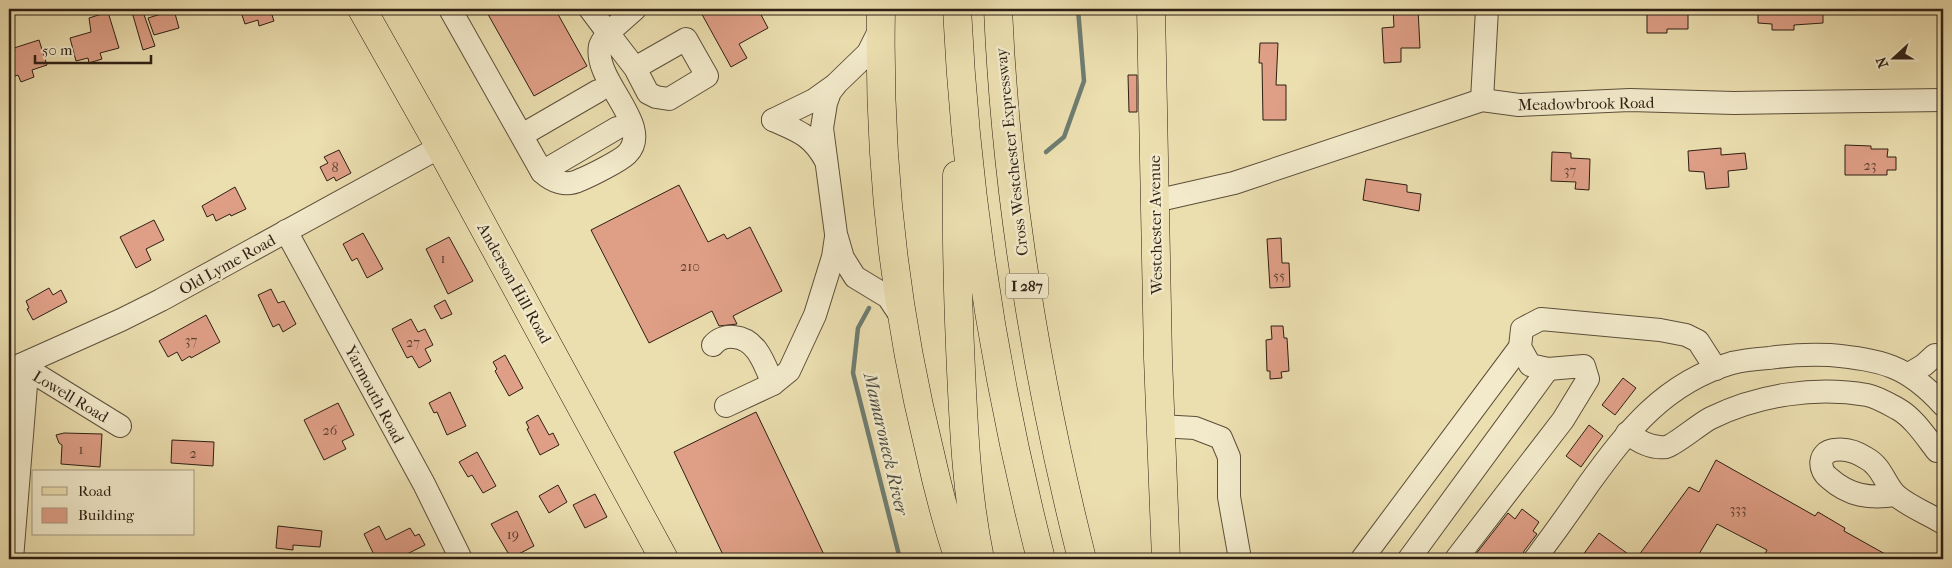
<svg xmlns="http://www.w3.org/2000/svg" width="1952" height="568" font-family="'IM FELL French Canon',serif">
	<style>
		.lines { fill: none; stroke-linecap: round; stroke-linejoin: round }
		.stream { stroke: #6e7d72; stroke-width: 4.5 }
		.building { fill: #df9f87; stroke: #2d1f13 }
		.minor-casing { stroke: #5c4f3a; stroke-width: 24 }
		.major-casing { stroke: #2d1f13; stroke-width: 29 }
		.highway-casing { stroke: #2d1f13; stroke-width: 29 }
		.minor { stroke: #f2eacb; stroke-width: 22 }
		.major { stroke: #ebdeaf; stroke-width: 28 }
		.highway { stroke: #ebdeaf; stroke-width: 28 }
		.labels { text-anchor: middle; stroke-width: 5; stroke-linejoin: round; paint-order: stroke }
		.number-label { font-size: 14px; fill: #5a3f30 }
		.shield { fill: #f2eacb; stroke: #685c4a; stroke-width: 1 }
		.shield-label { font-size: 15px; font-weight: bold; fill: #2d1f13 }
		.street-label { font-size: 16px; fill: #2d1f13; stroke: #f2eacb }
		.water-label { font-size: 18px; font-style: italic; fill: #4d4e43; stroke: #f2eacb }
	</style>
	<rect width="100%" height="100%" fill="#ebdeaf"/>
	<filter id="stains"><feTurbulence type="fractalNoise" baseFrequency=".004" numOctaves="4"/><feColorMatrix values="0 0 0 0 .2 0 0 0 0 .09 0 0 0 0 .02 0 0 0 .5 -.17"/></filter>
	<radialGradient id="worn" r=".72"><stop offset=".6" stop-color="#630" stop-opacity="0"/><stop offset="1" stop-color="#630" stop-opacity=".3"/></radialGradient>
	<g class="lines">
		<g class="stream">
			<path d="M1046,152L1064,137L1084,81L1078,9"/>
			<path d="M869,308L858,328L853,373L900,559"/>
		</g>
	</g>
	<g class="building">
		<path d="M142,9L155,46L143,50L132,12Z"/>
		<path d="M240,9H283L284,11L272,15L274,21L259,26L258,20L245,24Z"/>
		<path d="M485,9H555L587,66L534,96Z"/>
		<path d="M699,9H758L768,28L739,44L747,58L731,67Z"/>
		<path d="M1393,9H1418L1420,48H1401V62L1384,63L1382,28L1394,27Z"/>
		<path d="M1647,9H1688V29H1667V33H1647Z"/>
		<path d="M1758,9H1823V23L1794,25V30H1772V24L1758,23Z"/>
		<path d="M174,10L179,28L154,35L148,18Z"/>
		<path d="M108,12L119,48L100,53L102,59L89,63L88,58L76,61L70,38L91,32L89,18Z"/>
		<path d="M39,40L47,65L32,70L34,77L21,82L18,75L15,76L13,70L9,72V53L15,51L14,48Z"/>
		<path d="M1260,43H1278L1276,85H1286V120H1263L1262,63H1259Z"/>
		<path d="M1128,75H1137V112H1129Z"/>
		<path d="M1845,145L1871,146V149H1888L1887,157H1896V170H1887V175H1845Z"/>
		<path d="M1721,148V155L1745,153L1747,169L1728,171L1729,187L1706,189L1704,172L1689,171L1688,151Z"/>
		<path d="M339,150L351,173L336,181L334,177L327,181L320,167L328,163L324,157Z"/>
		<path d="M1552,152L1571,153V158L1590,159L1589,190L1575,189L1576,182L1551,181Z"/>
		<path d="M1366,179L1407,185V192L1421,194L1419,211L1363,200Z"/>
		<path d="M679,185L708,242L724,234L727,239L750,227L782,291L733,316L737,324L719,326L712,311L649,343L591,230Z"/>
		<path d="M235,187L246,209L231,216L230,214L216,221L213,214L207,217L202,206Z"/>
		<path d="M154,220L164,240L146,249L151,260L136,268L120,237Z"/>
		<path d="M363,233L383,269L367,278L357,258L352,261L343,244Z"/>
		<path d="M449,237L473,281L448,294L426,249Z"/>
		<path d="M1281,238L1282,263H1289L1290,287L1270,288L1267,239Z"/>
		<path d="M49,288L53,295L61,290L67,302L33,320L27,309L29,308L26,301Z"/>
		<path d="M271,289L278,303L284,301L296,324L283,332L279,324L273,327L258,295Z"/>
		<path d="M445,300L452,314L441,319L434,306Z"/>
		<path d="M206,315L220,342L191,358L190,356L182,361L177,352L168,357L159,341Z"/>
		<path d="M411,319L418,332L425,329L433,345L425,349L431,361L419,368L412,356L407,358L392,329Z"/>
		<path d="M1271,326H1283L1284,338H1287L1289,371L1281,372L1282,378L1270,379V371H1267L1266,340L1272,339Z"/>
		<path d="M505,355L523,388L509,396L495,371L497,369L493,362Z"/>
		<path d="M1623,378L1636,388L1615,415L1602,405Z"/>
		<path d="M450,392L466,426L447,435L437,412L434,413L429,403Z"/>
		<path d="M338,403L354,435L342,441L346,449L324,460L304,420Z"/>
		<path d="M756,412L802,508L826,559H725L674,452Z"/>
		<path d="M538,415L549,435L553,433L559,445L540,455L527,429L529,428L526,422Z"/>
		<path d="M1589,425L1603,436L1581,467L1566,456Z"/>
		<path d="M64,433L102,434L100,467L61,464L62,445L59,443L56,435Z"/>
		<path d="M172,440L214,442L213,466L171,463Z"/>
		<path d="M477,452L496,486L483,493L472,475L468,477L459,462Z"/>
		<path d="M1716,460L1815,516L1818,512L1845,528L1844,531L1894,559H1762L1767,550L1717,524L1696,559H1636L1689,487L1699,492Z"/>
		<path d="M558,485L567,502L549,513L539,496Z"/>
		<path d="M595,494L607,517L585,528L573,505Z"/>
		<path d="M1522,509L1539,522L1533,531L1537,534L1524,551L1522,559H1472L1508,513L1515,519Z"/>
		<path d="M517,511L534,546L511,558L491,524Z"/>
		<path d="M278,526L322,531L320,547L293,545V550L276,548Z"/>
		<path d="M379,526L386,540L410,528L415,536L419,534L425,545L403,556L405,559H376L364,534Z"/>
		<path d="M1599,533L1635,559H1580Z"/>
	</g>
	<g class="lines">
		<defs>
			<g id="minor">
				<path d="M450,9L542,172C553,182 566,187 580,180C590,176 620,161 627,154C655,126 593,81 600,46C601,42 605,37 608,33L635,68L648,93L656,97L669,99L707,76L686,39L635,68"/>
				<path d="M590,9L608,33L635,9"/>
				<path d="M880,29L868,53L837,83L830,92L826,103L822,128L836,234L843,258L855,277L888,297L902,318"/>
				<path d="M1482,100L1487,9"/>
				<path d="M773,120L814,100L835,85"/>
				<path d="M773,120C798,131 812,135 826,161"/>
				<path d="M522,135L598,91"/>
				<path d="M542,172L617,128"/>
				<path d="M1155,201L1234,183L1482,100L1519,105L1630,100L1734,103L1943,100"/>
				<path d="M286,231L424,484L461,559"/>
				<path d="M713,345C718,339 726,336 734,337C758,339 765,366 773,384"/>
				<path d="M21,365L120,426"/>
				<path d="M9,370L121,320L161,300L440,147"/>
				<path d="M1909,374L1924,365L1935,355L1943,358"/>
				<path d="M726,406L773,384L789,371L815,315L833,257L836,237"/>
				<path d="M1160,426L1195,428L1221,438L1229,457V497L1240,559"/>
				<path d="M1627,433C1638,441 1651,449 1666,447C1675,445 1699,424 1711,418C1758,395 1815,386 1867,395C1877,397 1889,404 1898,409C1914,418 1926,437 1937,451H1943"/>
				<path d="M1896,495C1870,499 1849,496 1829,478C1818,470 1818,452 1834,450C1845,448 1857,452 1866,458C1883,467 1885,486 1897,496C1910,507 1929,514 1943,523"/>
				<path d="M12,559L26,385L21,365"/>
				<path d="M1362,559L1520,347"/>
				<path d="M1409,559L1548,369"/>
				<path d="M1456,559L1563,420L1588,379L1584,366L1548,369L1530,365L1520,347L1522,329L1541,319L1660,330L1686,335L1698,341L1716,369"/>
				<path d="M1535,559C1553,535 1571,510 1588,485C1627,431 1664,383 1732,363C1744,360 1757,359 1769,358C1789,355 1809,354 1830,355C1881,360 1907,365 1943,405"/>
			</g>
			<g id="major">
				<path d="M362,9L440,147L664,559"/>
				<path d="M881,9C878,158 894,308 930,453C938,489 947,524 959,559"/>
				<path d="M1151,9L1158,358L1166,559"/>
			</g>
			<g id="highway">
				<path d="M957,9C966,194 995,380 1041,559"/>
				<path d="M998,9C1006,194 1037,380 1082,559"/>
				<path d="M957,175C956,240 958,305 961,370C964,434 967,496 980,559"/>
			</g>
		</defs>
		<use href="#minor" class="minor-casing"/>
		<use href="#major" class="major-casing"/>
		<use href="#highway" class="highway-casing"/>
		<use href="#minor" class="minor"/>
		<use href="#major" class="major"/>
		<use href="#highway" class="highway"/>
	</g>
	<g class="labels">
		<g class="number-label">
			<text x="1870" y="170">23</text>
			<text x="335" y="172">8</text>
			<text x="1570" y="175">37</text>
			<text x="443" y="263">1</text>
			<text x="690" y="271">210</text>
			<text x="1279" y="280">55</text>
			<text x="191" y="345">37</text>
			<text x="413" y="347">27</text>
			<text x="330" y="435">26</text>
			<text x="81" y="454">1</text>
			<text x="193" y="458">2</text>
			<text x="1738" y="514">333</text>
			<text x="513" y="539">19</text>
		</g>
		<rect class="shield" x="1006" y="273.5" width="42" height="25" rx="4"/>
		<g class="shield-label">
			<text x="1027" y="291">I 287</text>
		</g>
		<g class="street-label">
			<text transform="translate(1586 103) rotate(-1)" y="6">Meadowbrook Road</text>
			<text transform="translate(1011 152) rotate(-96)" y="6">Cross Westchester Expressway</text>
			<text transform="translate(1155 225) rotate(-91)" y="6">Westchester Avenue</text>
			<text transform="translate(227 264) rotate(-29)" y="6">Old Lyme Road</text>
			<text transform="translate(515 283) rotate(61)" y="6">Anderson Hill Road</text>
			<text transform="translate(375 394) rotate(62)" y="6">Yarmouth Road</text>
			<text transform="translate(71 396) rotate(31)" y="6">Lowell Road</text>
		</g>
		<g class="water-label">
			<text transform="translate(886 444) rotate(77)" y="6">Mamaroneck River</text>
		</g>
	</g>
	<rect width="1952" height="568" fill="none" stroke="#ebdeaf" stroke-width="30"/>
	<rect x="10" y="10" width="1932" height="548" fill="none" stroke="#2d1f13" stroke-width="2.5"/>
	<rect x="15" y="15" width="1922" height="538" fill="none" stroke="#2d1f13"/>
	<rect x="32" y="470" width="162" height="65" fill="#f2eacb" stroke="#a39981"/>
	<rect x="42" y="487" width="25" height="8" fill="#ebdeaf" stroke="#a39981"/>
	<text x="78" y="496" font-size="15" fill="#2d1f13">Road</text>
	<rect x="42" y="508" width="25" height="15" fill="#df9f87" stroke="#a39981"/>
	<text x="78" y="520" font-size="15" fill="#2d1f13">Building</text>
	<g transform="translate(1894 58) rotate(249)" stroke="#f2eacb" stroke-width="4" paint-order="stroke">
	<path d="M0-4L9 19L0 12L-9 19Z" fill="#2d1f13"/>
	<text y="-8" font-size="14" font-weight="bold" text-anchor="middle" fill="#2d1f13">N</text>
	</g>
	<path d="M35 55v8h116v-8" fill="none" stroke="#2d1f13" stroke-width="2.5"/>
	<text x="42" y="55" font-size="15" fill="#2d1f13" stroke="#f2eacb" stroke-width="4" paint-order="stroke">50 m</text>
	<rect width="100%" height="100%" filter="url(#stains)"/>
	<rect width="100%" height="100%" fill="url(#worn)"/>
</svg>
